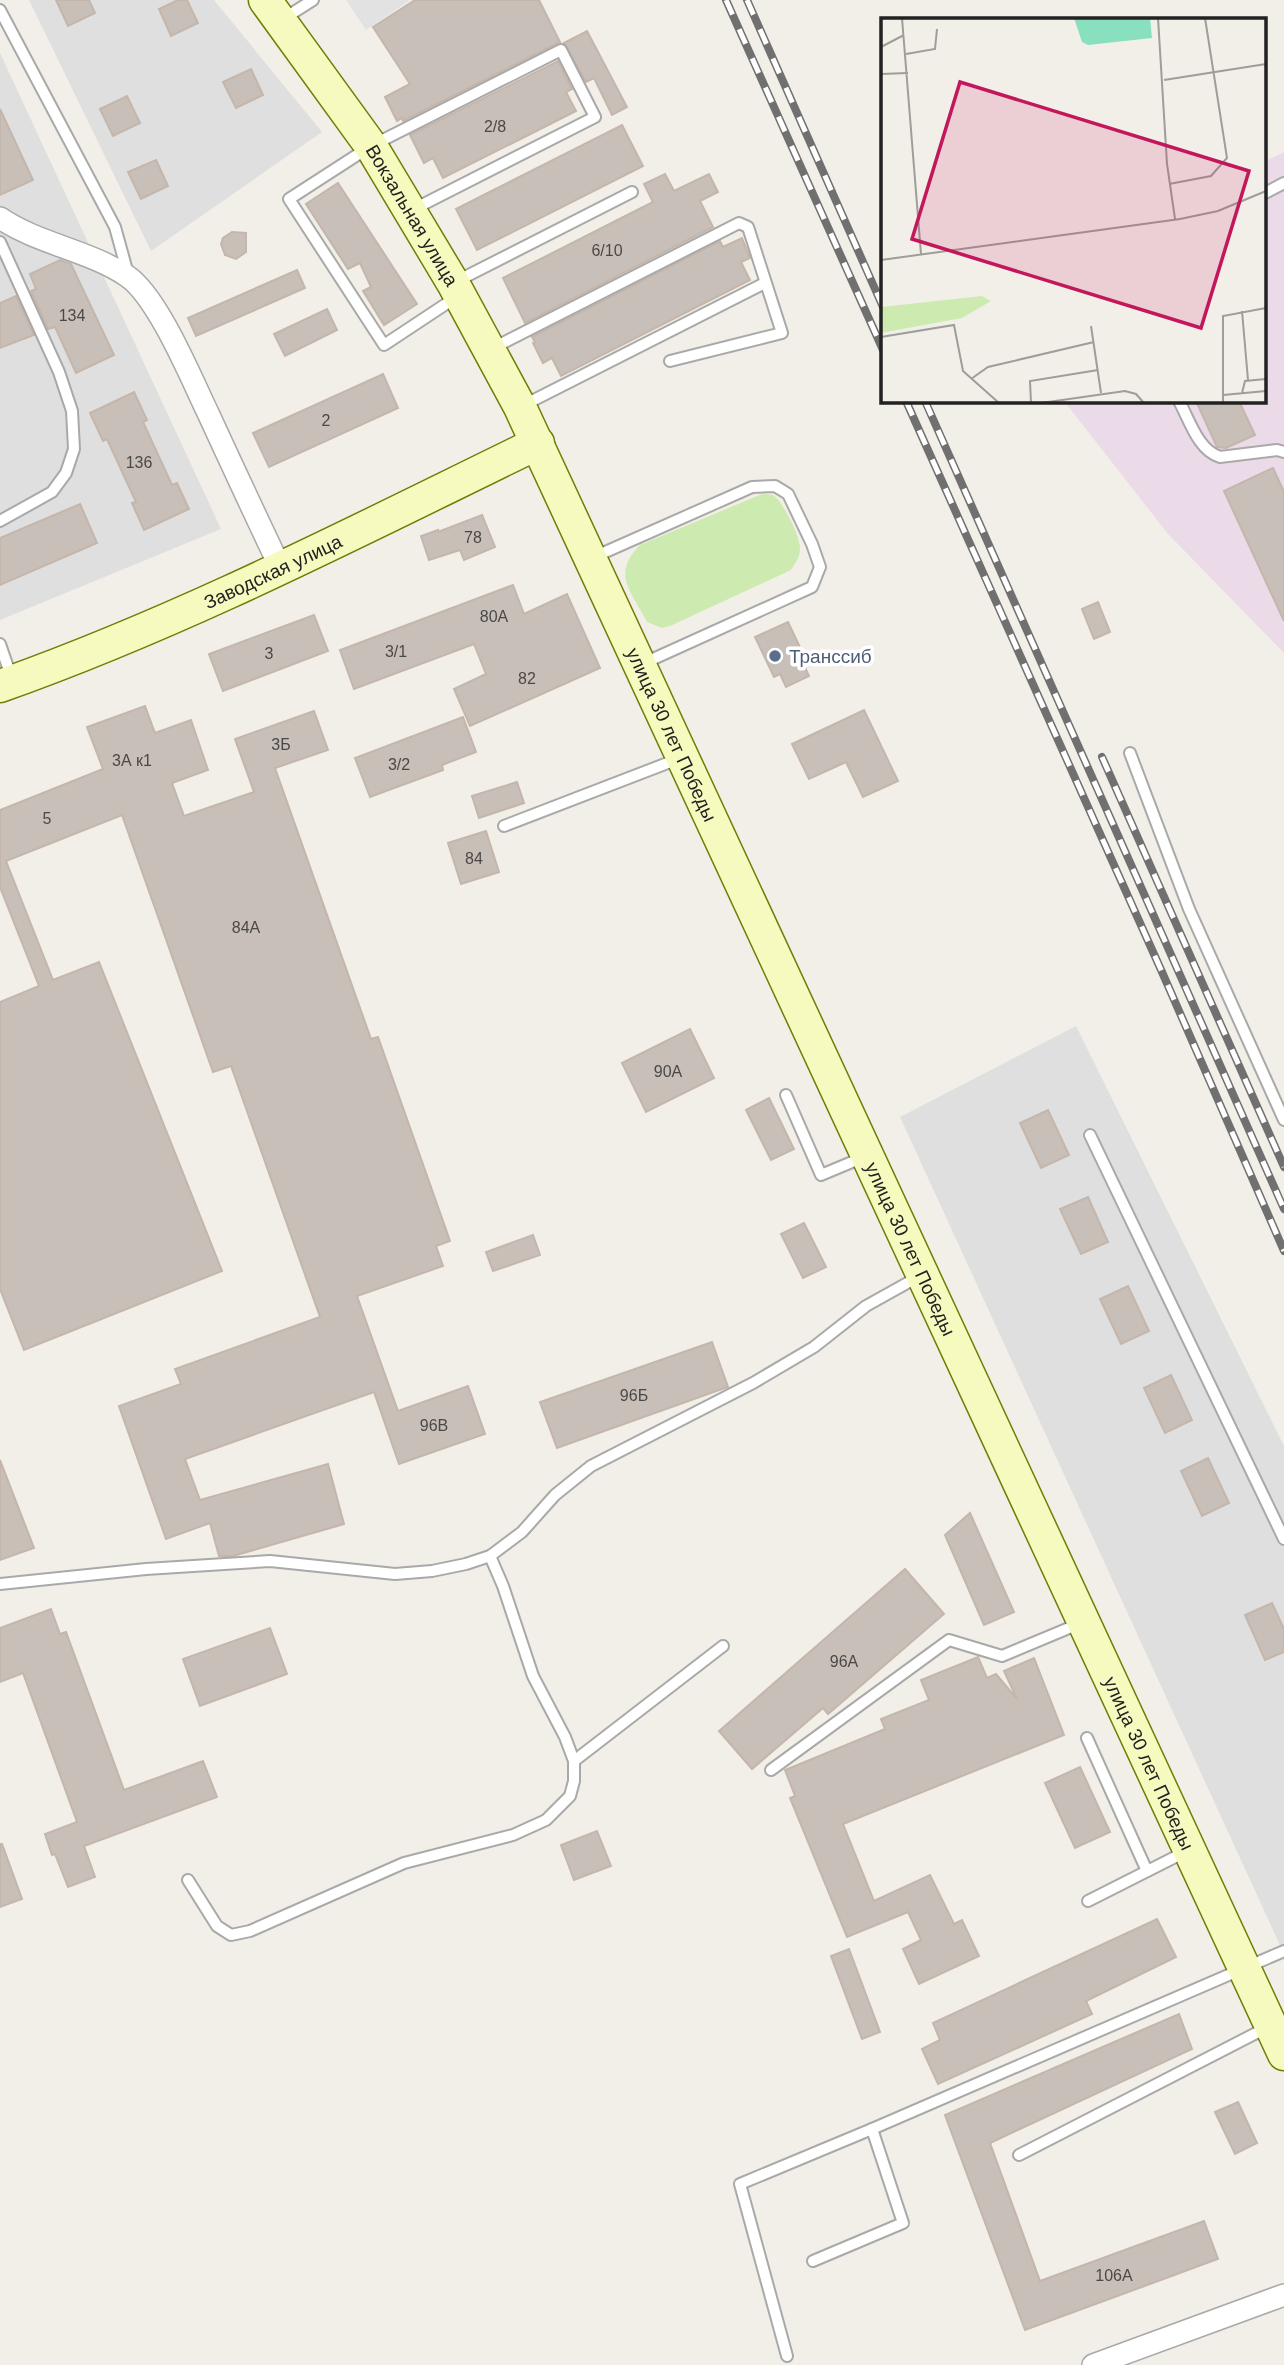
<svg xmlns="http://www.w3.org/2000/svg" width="1284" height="2365" font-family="Arial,sans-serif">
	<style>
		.residential { fill: #e0dfdf }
		.industrial { fill: #ebdbe8 }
		.grass { fill: #cdebb0 }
		.parking { fill: #e2e2e2 }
		.building { fill: #c7bfb8; stroke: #c4b6ab; stroke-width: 2 }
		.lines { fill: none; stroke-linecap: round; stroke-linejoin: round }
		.lane-casing { stroke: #a9a9a9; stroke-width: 14 }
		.street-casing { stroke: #a9a9a9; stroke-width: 24 }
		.secondary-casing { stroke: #707d05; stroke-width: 35 }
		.lane { stroke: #fff; stroke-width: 10 }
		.street { stroke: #fff; stroke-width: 21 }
		.secondary { stroke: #f7fabf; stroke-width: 32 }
		.rail-casing { stroke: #707070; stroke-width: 8 }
		.rail { stroke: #fff; stroke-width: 5; stroke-dasharray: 16; stroke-linecap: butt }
		.service-dot { fill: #5c6f8a; stroke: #fff; stroke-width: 2.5 }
		.labels { text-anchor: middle; stroke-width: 7; stroke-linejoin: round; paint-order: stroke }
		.number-label { font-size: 16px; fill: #4b4948 }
		.street-label { font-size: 19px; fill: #222; stroke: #fff }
		.service-label { font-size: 19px; fill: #4e5e75; stroke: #fff; text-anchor: start }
		.inset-road { fill: none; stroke: #9f9d99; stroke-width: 2 }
		.view { fill: #c2185b; fill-opacity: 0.15; stroke: #c2185b; stroke-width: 3.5 }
		.inset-edge { fill: none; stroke: #222; stroke-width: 3.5 }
	</style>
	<rect width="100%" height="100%" fill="#f2efe9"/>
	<g class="residential">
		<path d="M29,0H214L322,132L151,251Z"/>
		<path d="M0,53L221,529L0,620Z"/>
		<path d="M1076,1026L1284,1446V1954L900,1117Z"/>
	</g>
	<path class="industrial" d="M1284,152V653L1168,534L1064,401H1265V161Z"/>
	<path class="grass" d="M762,494C766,494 769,494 773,495C783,501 801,538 800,549C800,558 795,563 791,570L670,626L662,628L647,622C631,591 611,574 640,545Z"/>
	<path class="parking" d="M346,0H410L366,30Z"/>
	<g class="building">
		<path d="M56,0H89L95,13L68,26Z"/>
		<path d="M178,0H187L198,23L171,36L159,9Z"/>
		<path d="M415,0H539L560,42L403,121L402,118L397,121L385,97L410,84L373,27Z"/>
		<path d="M587,31L627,107L612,115L594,78L586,82L564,43Z"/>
		<path d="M558,61L572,89L566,92L576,111L443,178L433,158L424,163L410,135Z"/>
		<path d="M251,69L263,95L236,108L223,82Z"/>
		<path d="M127,96L140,123L113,136L100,109Z"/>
		<path d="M0,109L33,180L0,195Z"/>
		<path d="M622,125L643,166L477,250L456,209Z"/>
		<path d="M156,160L168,186L141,199L128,172Z"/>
		<path d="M665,174L674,191L709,174L718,192L700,201L713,227L525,323L503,278L653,202L644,184Z"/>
		<path d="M338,183L417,304L384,325L363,291L371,287L360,263L348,269L306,204Z"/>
		<path d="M232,232L246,233V252L236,259L225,255L221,244L223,238Z"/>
		<path d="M742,238L750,258L741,262L750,280L561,376L552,358L543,363L533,343L535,342L532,337L720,241L723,247Z"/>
		<path d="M60,260L71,264L114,355L76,373L55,327L48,329L31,291L36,289L30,274Z"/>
		<path d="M297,270L305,288L196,336L188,318Z"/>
		<path d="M16,296L34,335L0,348V303Z"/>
		<path d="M327,309L337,330L285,356L274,334Z"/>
		<path d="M383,374L398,408L269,467L253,433Z"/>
		<path d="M134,392L147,420L143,422L172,485L177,483L189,509L144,530L132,503L136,502L107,439L103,441L90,413Z"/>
		<path d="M1196,401H1239L1255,435L1226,448L1217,447Z"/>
		<path d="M1273,468L1284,492V621L1224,491Z"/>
		<path d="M80,504L97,543L0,585V538Z"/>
		<path d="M482,515L495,547L464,560L460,550L429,560L421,536L438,530V532Z"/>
		<path d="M513,585L524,614L567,594L600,668L470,726L454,689L486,674L474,644L354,689L340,650Z"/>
		<path d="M1098,602L1110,632L1094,639L1082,609Z"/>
		<path d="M314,615L328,651L223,691L209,654Z"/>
		<path d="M788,622L807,662L803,663L809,676L786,687L780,674L774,677L755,637Z"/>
		<path d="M145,706L155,733L191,720L208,770L172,783L184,816L254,792L235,739L314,711L328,750L275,768L371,1039L378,1037L450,1241L436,1246L443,1266L357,1296L398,1411L468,1386L485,1434L399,1464L374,1392L185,1459L200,1500L328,1464L344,1524L233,1556H219L210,1523L166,1539L119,1406L181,1384L175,1369L320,1317L231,1066L213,1072L122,815L6,861L53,980L99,962L222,1271L24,1350L0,1289V1002L39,986L0,887V810L103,769L87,727Z"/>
		<path d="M864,710L898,781L863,797L846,762L809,779L792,744Z"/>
		<path d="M463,717L476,752L442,765L443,770L370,797L355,758Z"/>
		<path d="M517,782L524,803L479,818L472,796Z"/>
		<path d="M486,831L499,872L461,884L448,843Z"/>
		<path d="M690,1029L714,1078L646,1112L622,1063Z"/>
		<path d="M769,1098L794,1149L771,1160L746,1110Z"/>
		<path d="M1048,1110L1069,1155L1041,1168L1020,1123Z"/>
		<path d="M1088,1197L1108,1242L1081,1254L1060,1209Z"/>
		<path d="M804,1223L826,1267L803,1278L781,1234Z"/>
		<path d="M533,1235L540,1255L493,1271L486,1252Z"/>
		<path d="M1128,1286L1149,1331L1121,1344L1100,1299Z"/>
		<path d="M712,1342L728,1387L557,1448L540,1402Z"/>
		<path d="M1171,1375L1192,1420L1165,1433L1144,1388Z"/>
		<path d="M1208,1458L1229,1503L1202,1516L1181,1471Z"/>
		<path d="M0,1460L34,1548L0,1560Z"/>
		<path d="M970,1513L1014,1612L984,1625L945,1535Z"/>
		<path d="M905,1569L944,1614L828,1714L823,1708L752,1769L719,1731Z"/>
		<path d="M1272,1603L1284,1629V1652L1265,1660L1245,1615Z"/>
		<path d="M51,1609L60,1634L66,1632L124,1790L203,1761L217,1797L84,1846L95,1877L68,1887L55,1854L52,1855L45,1834L77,1822L23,1673L0,1682V1628Z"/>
		<path d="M270,1628L287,1674L200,1706L183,1659Z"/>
		<path d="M978,1657L987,1678L996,1674L1017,1699L1004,1671L1034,1658L1064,1735L843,1824L874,1901L930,1875L954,1924L962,1920L979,1956L919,1984L903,1949L921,1940L908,1912L847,1937L790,1798L795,1796L785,1770L885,1729L881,1719L929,1700L921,1680Z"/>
		<path d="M1080,1767L1110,1832L1075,1848L1045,1783Z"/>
		<path d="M597,1831L611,1866L574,1880L561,1845Z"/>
		<path d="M0,1844H2L22,1899L0,1907Z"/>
		<path d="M1157,1919L1176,1957L1086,2001L1092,2014L938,2084L922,2049L940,2040L933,2023Z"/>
		<path d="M849,1949L880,2032L862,2039L831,1956Z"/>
		<path d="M1179,2014L1192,2049L990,2143L1040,2281L1204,2221L1218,2259L1025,2330L945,2115Z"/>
		<path d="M1238,2102L1257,2143L1235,2154L1215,2112Z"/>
	</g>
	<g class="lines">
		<defs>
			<g id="lane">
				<path d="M0,10L115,227L128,274"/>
				<path d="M283,19L313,0"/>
				<path d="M1265,193L1284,183"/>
				<path d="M414,209L595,117L561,50L371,146L289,199L384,345L458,296"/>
				<path d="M0,242L59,372L72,411L74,449L66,473L52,492L0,521"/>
				<path d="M457,281L632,192"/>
				<path d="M493,348L739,223L748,227L782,333L670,361"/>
				<path d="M1179,401C1190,421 1198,450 1220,457L1277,450L1284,452"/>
				<path d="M522,406L765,283"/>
				<path d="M594,557L752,487L775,486L788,494L812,544L820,567L812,587L642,664"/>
				<path d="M0,644L12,679"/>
				<path d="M1130,753L1189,909L1284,1120"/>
				<path d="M504,826L678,759"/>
				<path d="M786,1095L821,1175L864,1157"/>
				<path d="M1090,1135L1284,1539"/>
				<path d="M0,1584L146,1569L270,1561L395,1574L432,1571L466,1564L490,1556L522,1532L555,1495L591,1466L753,1383L814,1347L866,1306L918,1277"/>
				<path d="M1087,1738L1147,1871"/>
				<path d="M574,1761L723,1646"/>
				<path d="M771,1770L949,1640L1002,1656L1081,1623"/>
				<path d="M188,1880L217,1926L231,1935L250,1931L404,1863L513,1835L546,1820L570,1796L574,1781V1761L565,1737L533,1676L503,1586L490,1556"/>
				<path d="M1088,1901L1187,1851"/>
				<path d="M1019,2155L1268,2027"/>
				<path d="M813,2261L903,2223L872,2129"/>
				<path d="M787,2356L740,2184L872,2129L1284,1951"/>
			</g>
			<g id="street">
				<path d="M0,218C38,244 88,250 127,276C158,297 191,378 208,413C232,465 256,517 281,569"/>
				<path d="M1093,2365L1284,2295"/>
			</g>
			<g id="secondary">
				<path id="s1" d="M265,0L371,146L453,283L520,407L1284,2054"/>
				<path id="s2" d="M0,686C186,620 361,529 538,443"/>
			</g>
		</defs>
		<use href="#lane" class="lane-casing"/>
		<use href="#street" class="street-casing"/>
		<use href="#secondary" class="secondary-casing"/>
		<use href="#lane" class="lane"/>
		<use href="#street" class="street"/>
		<use href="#secondary" class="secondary"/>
		<defs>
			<g id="rail">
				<path d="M726,0L883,350"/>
				<path d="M747,0L883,307"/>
				<path d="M906,401L1162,972L1284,1251"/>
				<path d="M925,401L1284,1209"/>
				<path d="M1102,757L1284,1167"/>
			</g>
		</defs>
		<use href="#rail" class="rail-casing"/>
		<use href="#rail" class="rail"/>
	</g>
	<circle class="service-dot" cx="775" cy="656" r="7"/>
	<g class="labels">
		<g class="number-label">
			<text x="495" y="132">2/8</text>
			<text x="607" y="256">6/10</text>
			<text x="72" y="321">134</text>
			<text x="326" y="426">2</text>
			<text x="139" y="468">136</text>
			<text x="473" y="543">78</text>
			<text x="494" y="622">80А</text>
			<text x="396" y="657">3/1</text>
			<text x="269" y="659">3</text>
			<text x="527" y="684">82</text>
			<text x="281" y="750">3Б</text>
			<text x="132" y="766">3А к1</text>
			<text x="399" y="770">3/2</text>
			<text x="47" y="824">5</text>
			<text x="474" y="864">84</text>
			<text x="246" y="933">84А</text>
			<text x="668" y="1077">90А</text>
			<text x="634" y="1401">96Б</text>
			<text x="434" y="1431">96В</text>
			<text x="844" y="1667">96А</text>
			<text x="1114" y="2281">106А</text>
		</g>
		<g class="street-label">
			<text dy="7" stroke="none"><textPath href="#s1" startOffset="261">Вокзальная улица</textPath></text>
			<text dy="7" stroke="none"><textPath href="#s2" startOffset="296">Заводская улица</textPath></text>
			<text dy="7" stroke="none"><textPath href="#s1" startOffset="842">улица 30 лет Победы</textPath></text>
			<text dy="7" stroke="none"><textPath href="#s1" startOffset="1409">улица 30 лет Победы</textPath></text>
			<text dy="7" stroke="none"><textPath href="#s1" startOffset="1976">улица 30 лет Победы</textPath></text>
		</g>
		<g class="service-label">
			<text x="789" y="663">Транссиб</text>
		</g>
	</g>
	<g transform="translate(881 18)">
		<rect width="385" height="385" fill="#f2efe9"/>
		<path d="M101,278L110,283L81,300L0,315V289Z" fill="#cdebb0"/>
		<path d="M193,0H269L271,20L207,27L201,24Z" fill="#88e0be"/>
		<path class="inset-road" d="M21,0L40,236M277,0L286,146L294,201M0,29L23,17M25,36L54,31L56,11M0,56L27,55M283,62L385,46M288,166L330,158L346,140L324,0M0,242L299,201L337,193L385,173M361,293L367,362M210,308L220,375M0,319L73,307L82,353L118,385M90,361L107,349L213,324M361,375L364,363L385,361M342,377L385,373M150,385L149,363L217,352M160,385L244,373L255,376L263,385M342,385V298L385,290"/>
		<path class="view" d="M79,64L368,153L320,310L31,221Z"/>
		<rect width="385" height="385" class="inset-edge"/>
	</g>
</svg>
